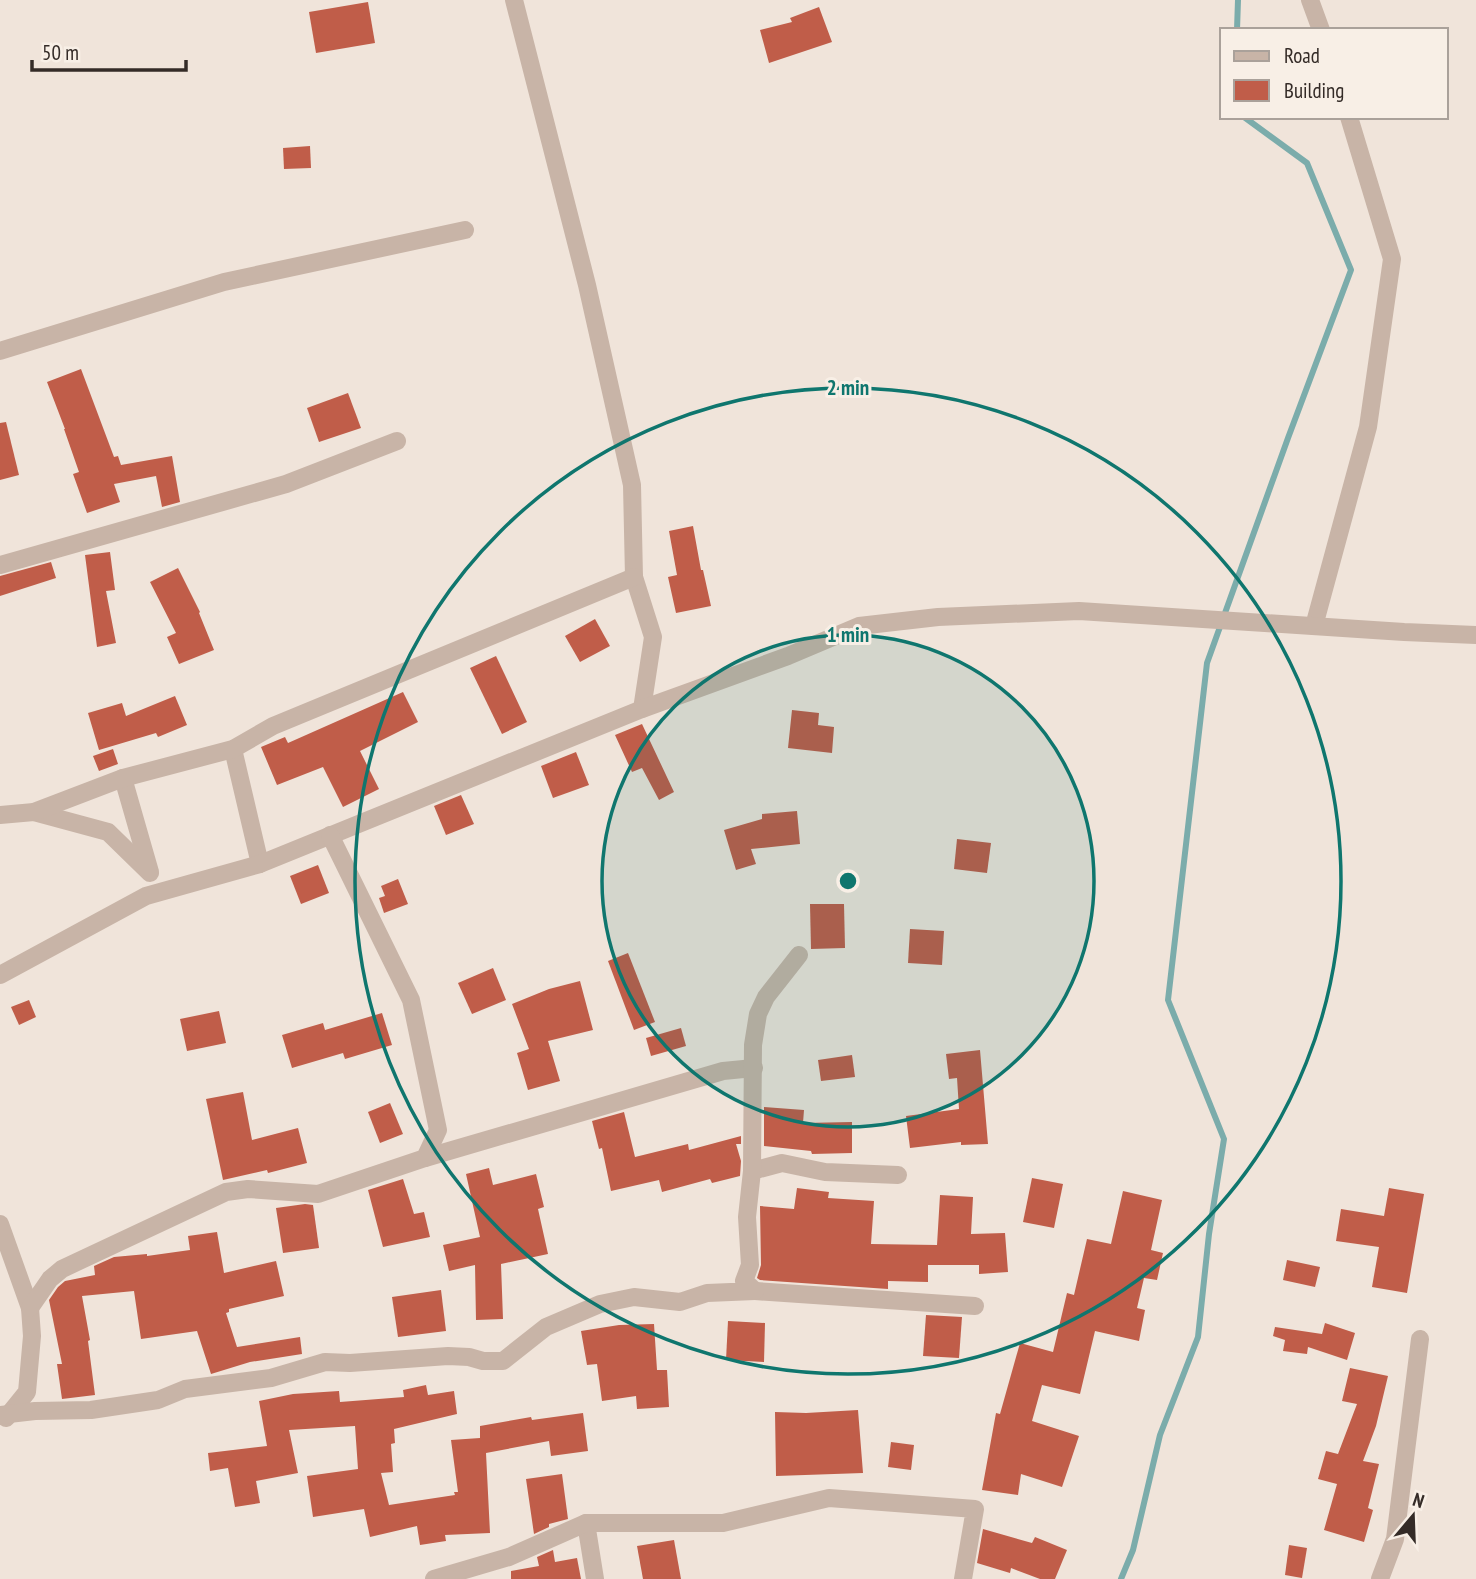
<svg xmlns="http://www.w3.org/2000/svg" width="1476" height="1579" font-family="'PT Sans Narrow',sans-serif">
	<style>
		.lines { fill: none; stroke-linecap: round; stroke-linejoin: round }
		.stream { stroke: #7bacab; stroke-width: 6 }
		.building { fill: #c05d49 }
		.minor { stroke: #c8b4a7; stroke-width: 18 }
		.ring { fill: none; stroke: #0f766e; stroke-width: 3.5 }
		.centre { fill: #0f766e; stroke: #f8efe6; stroke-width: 3.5 }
		.ring-label { font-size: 21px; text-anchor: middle; font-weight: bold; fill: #0f766e; stroke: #f8efe6; stroke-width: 6; stroke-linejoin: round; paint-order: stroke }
	</style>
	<rect width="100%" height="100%" fill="#f0e4da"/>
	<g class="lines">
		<g class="stream">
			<path d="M1237,30L1238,0"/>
			<path d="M1121,1579L1133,1550L1160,1435L1198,1337L1209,1234L1224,1139L1168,1000L1207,663L1288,438L1351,270L1307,163L1244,117"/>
		</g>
	</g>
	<g class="building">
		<path d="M368,2L375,43L316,53L309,12Z"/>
		<path d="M819,7L832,42L769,63L760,30L792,22L790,18Z"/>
		<path d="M310,146L311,168L284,169L283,148Z"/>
		<path d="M81,369L114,457L118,456L121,465L172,456L180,502L162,507L156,476L114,484L120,502L87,513L73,474L79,472L64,429H65L47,382Z"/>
		<path d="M348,393L361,428L319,442L307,408Z"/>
		<path d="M6,422L19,475L0,480V423Z"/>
		<path d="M693,526L701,570H703L711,606L676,613L668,577L677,575L669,531Z"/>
		<path d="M110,552L115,590L106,591L116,643L97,647L85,555Z"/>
		<path d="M51,562L56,578L0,596V576Z"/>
		<path d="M178,568L200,612L199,613L214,650L179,664L167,637L176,633L150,582Z"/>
		<path d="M595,619L610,646L580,662L565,636Z"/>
		<path d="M496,656L527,722L502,734L470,668Z"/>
		<path d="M403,692L418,722L360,751L379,789L343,807L323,767L277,785L261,747L285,737L288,743Z"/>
		<path d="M175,696L187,725L158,737L156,733L99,750L88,713L122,703L126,716Z"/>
		<path d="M792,710L819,713L818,725L834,727L832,753L788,748Z"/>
		<path d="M642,724L674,792L659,800L642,768L632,772L615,735Z"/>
		<path d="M113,749L118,764L99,771L93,756Z"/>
		<path d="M576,752L589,785L553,798L541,766Z"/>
		<path d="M461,795L474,824L446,835L434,806Z"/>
		<path d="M797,811L800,844L751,849L756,864L736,870L724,830L762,819V814Z"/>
		<path d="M957,839L991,843L987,873L954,869Z"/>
		<path d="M318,865L329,893L301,904L290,876Z"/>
		<path d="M398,879L408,904L384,913L379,898L385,896L381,886Z"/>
		<path d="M810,904H844L845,948L811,949Z"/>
		<path d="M910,929L944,931L942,965L908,963Z"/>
		<path d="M628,953L655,1022L634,1030L608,961Z"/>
		<path d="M493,968L506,1000L472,1014L458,983Z"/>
		<path d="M580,981L593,1030L548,1041L560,1081L528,1090L517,1053L529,1049L512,1004L549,989Z"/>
		<path d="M29,1000L36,1017L19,1025L11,1007Z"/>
		<path d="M219,1011L226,1043L187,1051L180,1019Z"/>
		<path d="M382,1013L392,1045L345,1059L343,1053L292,1068L282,1035L323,1023L325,1030Z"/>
		<path d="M681,1028L686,1046L651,1056L646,1038Z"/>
		<path d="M980,1050L988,1144L961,1145V1142L910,1148L906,1116L959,1109L957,1078L949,1079L946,1054Z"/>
		<path d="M852,1055L855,1077L821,1081L818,1060Z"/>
		<path d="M243,1092L252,1140L298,1128L307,1163L268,1173L267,1170L223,1180L206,1099Z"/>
		<path d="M390,1103L403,1134L380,1143L368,1112Z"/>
		<path d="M764,1107L804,1110L803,1123L852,1122V1153L812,1154L811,1151L764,1146Z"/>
		<path d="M624,1112L635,1157L688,1144L689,1150L741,1136V1144H736L741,1161L740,1176L712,1183L710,1179L662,1192L659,1180L611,1191L602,1148L599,1149L592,1121Z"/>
		<path d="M489,1168L493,1185L536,1174L544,1207L538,1209L548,1254L501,1264L503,1319L476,1320L475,1265L449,1271L443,1245L480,1237L466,1174Z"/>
		<path d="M1032,1178L1063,1184L1054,1228L1023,1222Z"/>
		<path d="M403,1179L414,1214L424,1212L430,1237L383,1247L368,1190Z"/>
		<path d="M797,1188L829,1192L828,1198L874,1201L871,1244L937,1245L940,1195L973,1197L971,1234L1005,1233L1008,1272L979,1274V1265H928V1282L888,1281V1289L760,1280L757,1278L761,1265L760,1206L794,1209Z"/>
		<path d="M1389,1188L1424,1194L1407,1293L1372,1287L1379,1247L1336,1241L1341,1209L1384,1216Z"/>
		<path d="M1123,1191L1162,1200L1151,1250L1163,1253L1157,1280L1144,1278L1137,1308L1145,1310L1139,1341L1095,1331L1080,1394L1042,1385L1032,1421L1079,1436L1062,1487L1021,1474L1018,1495L982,1490L996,1413L1000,1414L1020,1343L1053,1352L1067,1293L1074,1295L1087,1239L1111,1244Z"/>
		<path d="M305,1204L313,1205L319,1248L283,1253L276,1208Z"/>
		<path d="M217,1232L224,1273L276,1261L284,1296L229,1309V1312L226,1313L237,1347L300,1337L302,1354L250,1362L211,1374L197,1331L141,1339L134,1291L82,1296L90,1340L88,1341L95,1395L62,1399L57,1364H62L49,1300L58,1287L65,1281L95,1275L94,1266L114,1257L147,1254V1256L190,1250L188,1236Z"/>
		<path d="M1287,1260L1320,1267L1315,1287L1283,1280Z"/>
		<path d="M441,1290L446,1331L398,1337L392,1297Z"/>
		<path d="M926,1315L962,1317L959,1358L923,1356Z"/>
		<path d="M728,1321L765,1323L764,1362L726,1360Z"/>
		<path d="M1325,1323L1355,1333L1347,1360L1308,1347L1307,1354L1283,1351L1285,1340L1273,1336L1275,1327L1322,1334Z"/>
		<path d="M654,1324L657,1370H667L669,1407L637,1409L636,1396L602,1401L597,1364L587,1365L581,1331L619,1325Z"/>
		<path d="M1350,1368L1388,1376L1376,1426L1363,1461L1379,1464L1368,1508L1373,1510L1364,1542L1324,1530L1337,1484L1318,1479L1326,1451L1338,1454L1357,1404L1342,1401Z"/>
		<path d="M426,1385L428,1395L454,1391L457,1414L394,1429L395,1443L391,1444L393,1472L381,1473L389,1505L455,1495L454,1492H458L451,1440L480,1438V1426L531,1417L532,1420L583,1413L588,1451L551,1456L549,1441L486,1453L490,1533L445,1535L446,1541L420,1545L417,1526L370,1537L364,1509L313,1517L307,1476L358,1469L355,1426L289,1430L298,1473L256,1481L260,1503L235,1507L228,1468L210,1471L208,1453L267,1446L259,1401L293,1394L339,1391L340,1402L404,1397L403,1390Z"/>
		<path d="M858,1410L863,1473L776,1476L775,1412L806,1413Z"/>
		<path d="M891,1442L914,1445L911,1470L888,1467Z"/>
		<path d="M562,1474L568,1519L549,1524V1527L534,1534L526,1479Z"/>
		<path d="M983,1529L1032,1543L1035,1537L1067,1550L1055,1579H1040L1011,1568L1010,1573L977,1563Z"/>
		<path d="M674,1540L681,1579H643L637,1546Z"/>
		<path d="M1289,1545L1307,1548L1302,1578L1285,1575Z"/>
		<path d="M553,1550L555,1562L577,1558L581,1579H511V1571L539,1566L537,1557Z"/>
	</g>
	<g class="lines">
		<g class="minor">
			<path d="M514,0L587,285L632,485L634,577L653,637L642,709"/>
			<path d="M1310,0L1321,30"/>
			<path d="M0,351L224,282L465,230"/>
			<path d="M0,565L286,484L397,441"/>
			<path d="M1314,626L1368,427L1392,259L1349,117"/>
			<path d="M233,749L260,864"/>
			<path d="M123,778L150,872"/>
			<path d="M34,812L108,832L150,873"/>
			<path d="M0,815L34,812L123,778L233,749L273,726L634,577"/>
			<path d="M0,975L146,896L260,864L642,709L788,656L859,626L938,617L1079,611L1404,632L1476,635"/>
			<path d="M425,1158L723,1071L754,1068"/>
			<path d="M752,1171L782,1163L825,1172L898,1175"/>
			<path d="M0,1224L30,1308L32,1336L27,1392L6,1418"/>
			<path d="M755,1291L975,1306"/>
			<path d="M30,1308L50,1279L62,1269L226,1192L248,1189L318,1194L425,1158L438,1130L411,1000L330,835"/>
			<path d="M0,1415L35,1411L91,1410L158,1400L185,1389L271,1378L325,1362L350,1363L448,1356L469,1357L483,1361H503L546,1327L600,1304L634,1297L680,1302L707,1293L755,1291L744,1281L750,1265L747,1217L752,1171L753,1045L758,1014L766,997L799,955"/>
			<path d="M586,1523L595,1579"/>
			<path d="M434,1579L509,1557L586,1523H723L829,1498L975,1509L963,1579"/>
			<path d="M1380,1579L1395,1539L1420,1339"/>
		</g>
	</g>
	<circle cx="848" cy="881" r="246" fill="#0f766e" fill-opacity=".12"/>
	<g class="ring">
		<circle cx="848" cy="881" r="246"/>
		<circle cx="848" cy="881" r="493"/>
	</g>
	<circle cx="848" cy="881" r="10" class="centre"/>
	<g class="ring-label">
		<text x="848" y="395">2 min</text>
		<text x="848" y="642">1 min</text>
	</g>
	<rect x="1220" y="28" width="228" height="91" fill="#f8efe6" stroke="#aaa19a" stroke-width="2"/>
	<rect x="1234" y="51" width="35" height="10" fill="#c8b4a7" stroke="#aaa19a" stroke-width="2"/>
	<text x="1284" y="63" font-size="21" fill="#342b27">Road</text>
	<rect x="1234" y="80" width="35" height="21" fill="#c05d49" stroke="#aaa19a" stroke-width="2"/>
	<text x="1284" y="98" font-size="21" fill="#342b27">Building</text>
	<g transform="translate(1413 1516) rotate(19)" stroke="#f8efe6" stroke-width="5" paint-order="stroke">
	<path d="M0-5L12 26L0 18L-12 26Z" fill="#342b27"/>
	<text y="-10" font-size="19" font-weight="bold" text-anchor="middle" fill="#342b27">N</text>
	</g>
	<path d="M32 60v10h154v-10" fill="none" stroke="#342b27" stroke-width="3.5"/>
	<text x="42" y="60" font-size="21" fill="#342b27" stroke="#f8efe6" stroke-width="5" paint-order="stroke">50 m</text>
</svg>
